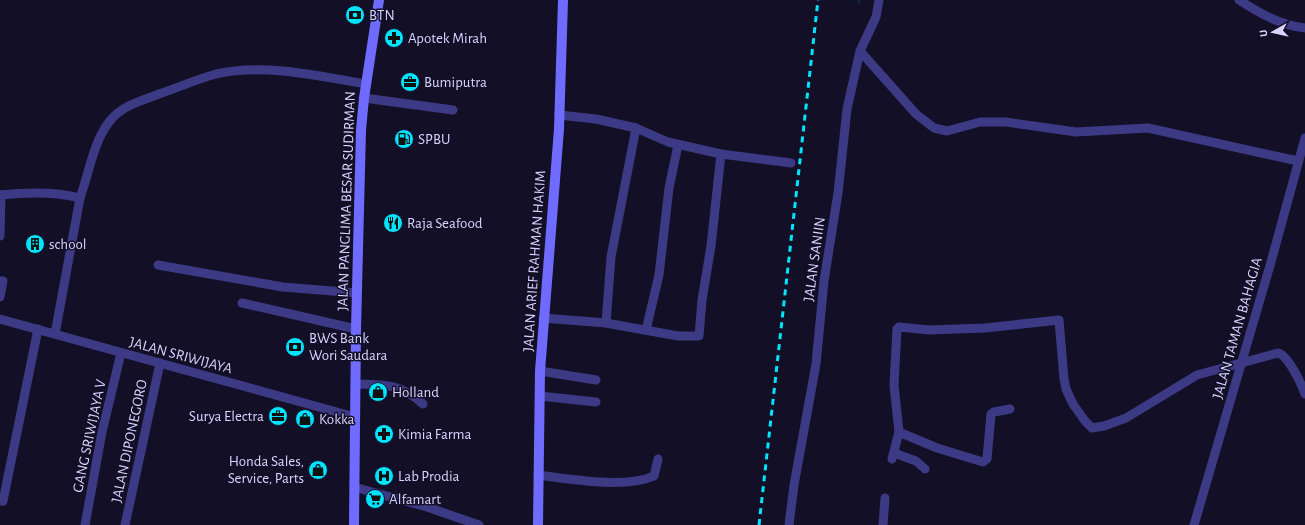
<svg xmlns="http://www.w3.org/2000/svg" width="1305" height="525" font-family="'Alegreya Sans',sans-serif">
	<style>
		.lines { fill: none; stroke-linecap: round; stroke-linejoin: round }
		.stream { stroke: #0c2248; stroke-width: 3 }
		.minor { stroke: #3d3a85; stroke-width: 9 }
		.secondary { stroke: #6f6bff; stroke-width: 10 }
		.rail { stroke: #00e5ff; stroke-width: 3; stroke-dasharray: 6 5; stroke-linecap: butt }
		.labels { text-anchor: middle; stroke-width: 3; stroke-linejoin: round; paint-order: stroke }
		.poi-label { font-size: 15px; fill: #d9d4ff; stroke: #130f26; text-anchor: start }
		.street-label { font-size: 15px; fill: #d9d4ff; stroke: #130f26 }
	</style>
	<rect width="100%" height="100%" fill="#130f26"/>
	<g class="lines">
		<path class="stream" d="M859,0V3"/>
		<g class="minor">
			<path d="M1239,0C1259,13 1280,25 1305,28"/>
			<path d="M860,51L916,114L934,128L947,131L980,122H1006L1076,132L1148,128L1298,161"/>
			<path d="M364,98L453,110"/>
			<path d="M559,115L596,119L636,128L668,142L721,154L791,163"/>
			<path d="M0,195C27,192 54,191 80,198C89,173 93,143 109,122C122,105 143,100 162,93C180,87 197,79 216,74C265,63 318,76 366,84"/>
			<path d="M0,236L1,195"/>
			<path d="M158,265L283,287L357,293"/>
			<path d="M0,281H3L0,297"/>
			<path d="M242,303L356,329"/>
			<path d="M543,318L606,323L678,336H699L702,300L711,246L721,154"/>
			<path d="M0,319L355,417"/>
			<path d="M606,323L611,257L636,128"/>
			<path d="M646,330L659,275L669,188L678,145"/>
			<path d="M55,334L80,198"/>
			<path d="M540,371L596,380"/>
			<path d="M355,384C386,385 399,383 423,404"/>
			<path d="M540,396L596,402"/>
			<path d="M899,432L937,448L983,462L987,459L991,414L994,412L1010,409"/>
			<path d="M894,453L916,461L925,469"/>
			<path d="M892,459L899,432L894,385L897,329L899,327L929,330L985,328L1059,320L1064,379L1066,389L1073,404L1085,421L1092,428L1104,426L1126,418L1197,375L1278,353C1288,355 1302,385 1305,394"/>
			<path d="M538,475C570,479 625,489 654,476L658,459"/>
			<path d="M354,487L427,507L479,525"/>
			<path d="M0,501H3L38,329"/>
			<path d="M85,525L102,432L121,353"/>
			<path d="M125,525L160,363"/>
			<path d="M789,525L794,485L816,364L824,281L838,193L847,109L860,51L876,17L879,0"/>
			<path d="M883,525L885,498"/>
			<path d="M1194,525L1271,262L1305,138"/>
		</g>
		<g class="secondary">
			<path d="M354,525L356,329L361,130L364,98L379,0"/>
			<path d="M538,525L540,371L559,129L563,0"/>
		</g>
		<path class="rail" d="M759,525L818,0"/>
	</g>
	<defs>
		<symbol id="bank-disc" viewBox="-11 -11 22 22"><circle r="9.5" fill="#00e5ff" stroke="#130f26"/><path d="M-6-4H6V4H-6ZM0-2.3a2.3 2.3 0 1 0 0 4.6a2.3 2.3 0 1 0 0-4.6Z" fill="#111"/></symbol>
		<symbol id="pharmacy-disc" viewBox="-11 -11 22 22"><circle r="9.5" fill="#00e5ff" stroke="#130f26"/><path d="M-2-6h4v4h4v4h-4v4h-4v-4h-4v-4h4Z" fill="#111"/></symbol>
		<symbol id="office-disc" viewBox="-11 -11 22 22"><circle r="9.5" fill="#00e5ff" stroke="#130f26"/><path d="M-6-3h4V-5.5h4V-3h4V5H-6ZM-1-4.5V-3h2v-1.5ZM-6 0V1H6V0Z" fill="#111"/></symbol>
		<symbol id="fuel-disc" viewBox="-11 -11 22 22"><circle r="9.5" fill="#00e5ff" stroke="#130f26"/><path d="M-5.5-6h7V0h2V4h1.3V-2.5L3-4.5l.8-.8L6-3V5H2.5V1h-1V6h-7ZM-4.2-4.7v3.2H.2V-4.7Z" fill="#111"/></symbol>
		<symbol id="restaurant-disc" viewBox="-11 -11 22 22"><circle r="9.5" fill="#00e5ff" stroke="#130f26"/><path d="M-5-6h1v4h1v-4h1v4h1v-4h1v5L-1.5 .5V6h-2V.5L-5-1ZM5-6V6H3V1.5H1.5Q1.5-4 5-6Z" fill="#111"/></symbol>
		<symbol id="building-disc" viewBox="-11 -11 22 22"><circle r="9.5" fill="#00e5ff" stroke="#130f26"/><path d="M-4-6H4V6H1V3H-1V6H-4ZM-2.5-4.3h1.7v1.8h-1.7ZM.8-4.3h1.7v1.8H.8ZM-2.5-1h1.7V.8h-1.7ZM.8-1h1.7V.8H.8Z" fill="#111"/></symbol>
		<symbol id="shop-disc" viewBox="-11 -11 22 22"><circle r="9.5" fill="#00e5ff" stroke="#130f26"/><path d="M-5-2.5h2.3a2.7 3.5 0 0 1 5.4 0H5L5.5 6h-11ZM-1.5-2.5h3a1.5 2.3 0 0 0-3 0Z" fill="#111"/></symbol>
		<symbol id="hospital-disc" viewBox="-11 -11 22 22"><circle r="9.5" fill="#00e5ff" stroke="#130f26"/><path d="M-5-5h3v3.5h4V-5h3V5h-3V1.5h-4V5h-3Z" fill="#111"/></symbol>
		<symbol id="supermarket-disc" viewBox="-11 -11 22 22"><circle r="9.5" fill="#00e5ff" stroke="#130f26"/><path d="M-6-5.5h2.5l.6 2H6L4.5 2H-2.5L-4.4-4H-6ZM-1.5 3.2a1.3 1.3 0 1 0 .1 0ZM3 3.2a1.3 1.3 0 1 0 .1 0Z" fill="#111"/></symbol>
	</defs>
	<g fill-rule="evenodd">
		<use href="#bank-disc" x="344" y="4" width="22" height="22"/>
		<use href="#pharmacy-disc" x="383" y="27" width="22" height="22"/>
		<use href="#office-disc" x="399" y="71" width="22" height="22"/>
		<use href="#fuel-disc" x="393" y="128" width="22" height="22"/>
		<use href="#restaurant-disc" x="382" y="212" width="22" height="22"/>
		<use href="#building-disc" x="24" y="233" width="22" height="22"/>
		<use href="#bank-disc" x="284" y="336" width="22" height="22"/>
		<use href="#shop-disc" x="367" y="381" width="22" height="22"/>
		<use href="#office-disc" x="267" y="405" width="22" height="22"/>
		<use href="#shop-disc" x="294" y="408" width="22" height="22"/>
		<use href="#pharmacy-disc" x="373" y="423" width="22" height="22"/>
		<use href="#shop-disc" x="307" y="459" width="22" height="22"/>
		<use href="#hospital-disc" x="373" y="465" width="22" height="22"/>
		<use href="#supermarket-disc" x="364" y="488" width="22" height="22"/>
	</g>
	<g class="labels">
		<g class="poi-label">
			<text x="369" y="20">BTN</text>
			<text x="408" y="43">Apotek Mirah</text>
			<text x="424" y="87">Bumiputra</text>
			<text x="418" y="144">SPBU</text>
			<text x="407" y="228">Raja Seafood</text>
			<text x="49" y="249">school</text>
			<text x="309" y="343">BWS Bank<tspan x="309" dy="17">Wori Saudara</tspan></text>
			<text x="392" y="397">Holland</text>
			<text x="264" y="421" text-anchor="end">Surya Electra</text>
			<text x="319" y="424">Kokka</text>
			<text x="398" y="439">Kimia Farma</text>
			<text x="304" y="466" text-anchor="end">Honda Sales,<tspan x="304" dy="17">Service, Parts</tspan></text>
			<text x="398" y="481">Lab Prodia</text>
			<text x="389" y="504">Alfamart</text>
		</g>
		<g class="street-label">
			<text transform="translate(346 201) rotate(-88)" y="5">JALAN PANGLIMA BESAR SUDIRMAN</text>
			<text transform="translate(814 259) rotate(-82)" y="5">JALAN SANIIN</text>
			<text transform="translate(534 261) rotate(-86)" y="5">JALAN ARIEF RAHMAN HAKIM</text>
			<text transform="translate(1237 328) rotate(-74)" y="5">JALAN TAMAN BAHAGIA</text>
			<text transform="translate(181 355) rotate(15)" y="5">JALAN SRIWIJAYA</text>
			<text transform="translate(89 436) rotate(-78)" y="5">GANG SRIWIJAYA V</text>
			<text transform="translate(129 441) rotate(-78)" y="5">JALAN DIPONEGORO</text>
		</g>
	</g>
	<g transform="translate(1273 32) rotate(262)" stroke="#130f26" stroke-width="3" paint-order="stroke">
	<path d="M0-3L7 15L0 10L-7 15Z" fill="#d9d4ff"/>
	<text y="-6" font-size="11" font-weight="bold" text-anchor="middle" fill="#d9d4ff">U</text>
	</g>
</svg>
